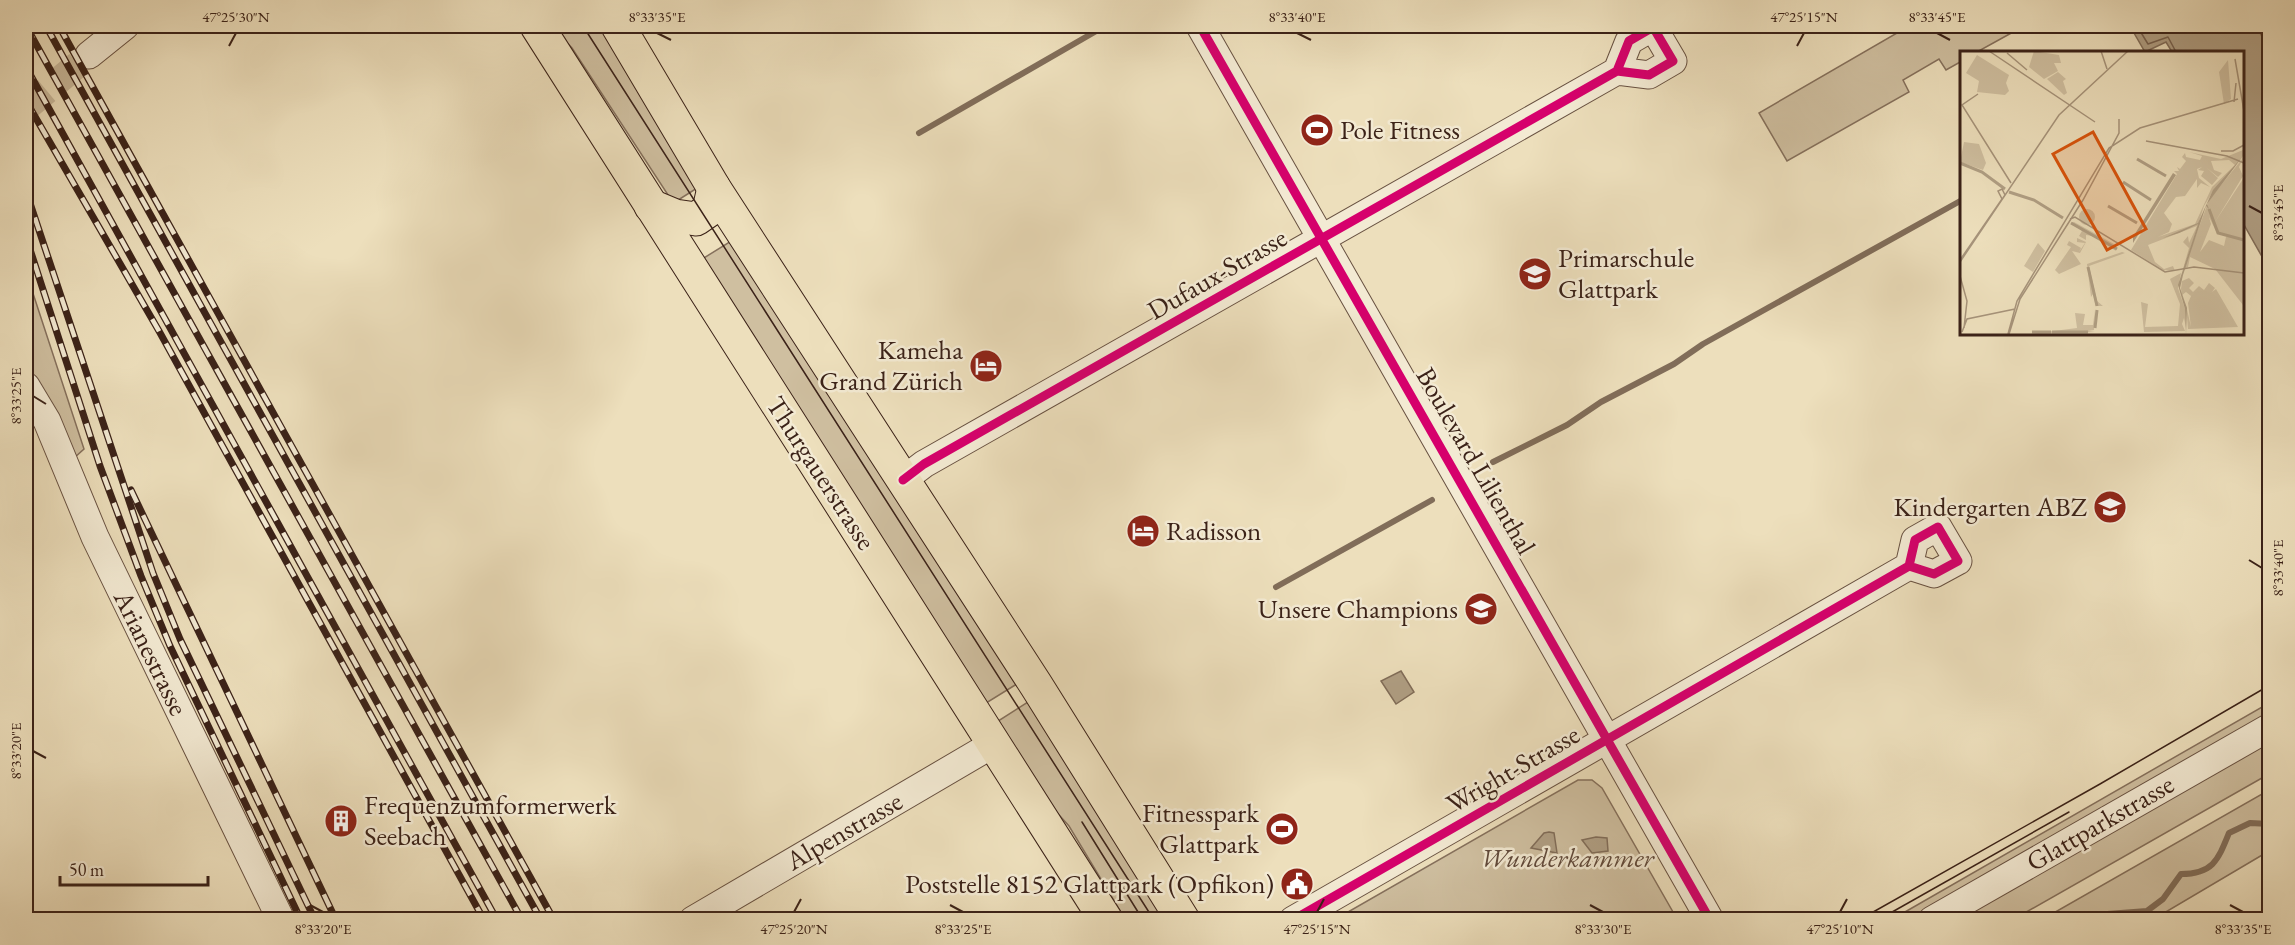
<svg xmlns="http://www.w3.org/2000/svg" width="2295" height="945" font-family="'EB Garamond',serif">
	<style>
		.green { fill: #cfbfa0; stroke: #85705c; stroke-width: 1.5 }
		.water { fill: #b09f84; stroke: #816d59; stroke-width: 1.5 }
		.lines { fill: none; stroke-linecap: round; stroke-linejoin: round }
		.shore { stroke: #76604e; stroke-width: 1.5 }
		.stream { stroke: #816d59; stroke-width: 6 }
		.minor-tunnel { stroke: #c9b99b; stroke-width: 27; stroke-dasharray: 27 14; stroke-linecap: butt }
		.minor-casing { stroke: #685141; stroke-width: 29 }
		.major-casing { stroke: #3b2218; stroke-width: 35 }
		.minor { stroke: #f3ead3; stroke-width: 27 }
		.major { stroke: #eddfbc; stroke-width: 33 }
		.tram { stroke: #3b2218; stroke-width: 1.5 }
		.rail-casing { stroke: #3b2218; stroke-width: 7 }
		.rail { stroke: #f3ead3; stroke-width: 4.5; stroke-dasharray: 14; stroke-linecap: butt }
		.cycleway-casing { stroke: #f3ead3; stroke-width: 13 }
		.cycleway { stroke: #d6006c; stroke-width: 9 }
		.ticks { fill: none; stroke: #3b2218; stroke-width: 2 }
		.labels { text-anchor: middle; stroke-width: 5; stroke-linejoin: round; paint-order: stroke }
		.poi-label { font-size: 27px; fill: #3b2218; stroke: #f3ead3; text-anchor: end }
		.street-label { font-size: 27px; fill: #3b2218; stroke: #f3ead3 }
		.park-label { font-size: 27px; font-style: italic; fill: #60493a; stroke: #f3ead3 }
		.inset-river { fill: none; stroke: #b09f84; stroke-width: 3 }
		.inset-road { fill: none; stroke: #a6937a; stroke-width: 1.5 }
		.view { fill: #d7540d; fill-opacity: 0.15; stroke: #d7540d; stroke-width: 3 }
		.inset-edge { fill: none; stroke: #3b2218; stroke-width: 3 }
		.neatline { fill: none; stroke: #3b2218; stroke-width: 2 }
		.ticks-label { font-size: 15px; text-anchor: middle; fill: #3b2218 }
	</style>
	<rect width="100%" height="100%" fill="#eddfbc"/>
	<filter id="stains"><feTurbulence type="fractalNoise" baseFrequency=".00333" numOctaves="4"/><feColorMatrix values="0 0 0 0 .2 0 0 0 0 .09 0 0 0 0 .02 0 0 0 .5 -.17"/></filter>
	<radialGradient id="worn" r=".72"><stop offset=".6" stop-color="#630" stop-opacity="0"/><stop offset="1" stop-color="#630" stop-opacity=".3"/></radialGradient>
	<g class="green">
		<path d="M551,26H607L702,185L675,202L670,198L572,48Z"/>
		<path d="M1909,26H2024L1977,52H1962V61L1946,70L1939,59L1903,80L1909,92L1787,161L1759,113Z"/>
		<path d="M2256,26H2269V49Z"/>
		<path d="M736,238L1020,682L983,705L699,261Z"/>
		<path d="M26,272L84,449L74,458L45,397L26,368Z"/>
		<path d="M1031,700L1170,920L1125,919L1069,826L1042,796L995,723Z"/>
		<path d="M2269,703V713L1924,911L1901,919L1891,920Z"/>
		<path d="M2269,741V774L2014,919L1956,920Z"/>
		<path d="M1578,780H1592L1602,788L1677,919L1334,920Z"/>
		<path d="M2269,790V851L2154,919H2043Z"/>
	</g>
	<g class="water">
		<path d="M2130,26H2256L2269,49V269L2243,223L2242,52H2172L2166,42L2145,52Z"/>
		<path d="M1401,671L1414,692L1396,704L1381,681Z"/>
		<path d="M1549,832L1554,833L1557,853L1531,848L1544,833Z"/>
		<path d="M1596,837L1607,838L1608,851L1592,853L1582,840Z"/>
	</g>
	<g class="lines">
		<path class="shore" d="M2137,26L2148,44L2168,37L2176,52"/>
		<g class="stream">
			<path d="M919,133L1105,26"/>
			<path d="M1493,462L1567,425L1601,402L1674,364L1703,344L1962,200"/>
			<path d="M1276,587L1432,500"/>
			<path d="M2086,920L2094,915L2147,911L2163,899L2181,874C2213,874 2218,860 2229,833L2250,823L2270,824"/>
		</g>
		<path class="minor-tunnel" d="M26,108L89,55"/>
		<defs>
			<g id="minor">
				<path d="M1200,26L1710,920"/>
				<path d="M89,55L125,26"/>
				<path d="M26,386L47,421L95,537L281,920"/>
				<path d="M903,480L924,464L1617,71L1649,75L1673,61L1653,27L1629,41L1617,71"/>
				<path d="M693,920L995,743"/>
				<path d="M1293,920L1909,566L1915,540L1938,527L1958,561L1934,574L1909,566"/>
				<path d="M1932,920L2270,727"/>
			</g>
			<g id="major">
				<path d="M537,26L1106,920"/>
				<path d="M618,26L714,188L1036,685L1183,920"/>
				<path d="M651,206L675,216L696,219L709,210L714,188"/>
			</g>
		</defs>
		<use href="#minor" class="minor-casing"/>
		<use href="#major" class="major-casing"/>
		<use href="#minor" class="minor"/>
		<use href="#major" class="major"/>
		<g class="tram">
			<path d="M583,26L1154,920"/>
			<path d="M1082,822L1143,920"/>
			<path d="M1859,920L2100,784L2270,685"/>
			<path d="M1878,920L2069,812"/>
		</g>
		<defs>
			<g id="rail">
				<path d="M26,26L522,920"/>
				<path d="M46,26L541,920"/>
				<path d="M59,26L554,920"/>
				<path d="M26,67L497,920"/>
				<path d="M26,101L159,331L484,920"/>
				<path d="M26,191L153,573L180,639L315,920"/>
				<path d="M26,237L100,466L141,576L170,646L301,920"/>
				<path d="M131,490L336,920"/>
			</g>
		</defs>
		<use href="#rail" class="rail-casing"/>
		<use href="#rail" class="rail"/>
		<defs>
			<g id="cycleway">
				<path d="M1200,26L1710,920"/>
				<path d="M903,480L924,464L1617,71L1649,75L1673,61L1653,27L1629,41L1617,71"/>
				<path d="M1293,920L1909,566L1915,540L1938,527L1958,561L1934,574L1909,566"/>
			</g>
		</defs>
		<use href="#cycleway" class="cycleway-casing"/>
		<use href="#cycleway" class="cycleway"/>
	</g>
	<path class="ticks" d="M657,33L671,40M1297,33L1311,40M1937,33L1950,40M229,46L236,33M1797,46L1804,33M2249,206L2262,213M33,396L46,404M2249,560L2262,568M33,751L46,758M310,905L323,912M950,905L963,912M1590,905L1603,912M2230,905L2243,912M794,912L801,899M1317,912L1324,899M1840,912L1847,899"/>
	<defs>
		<symbol id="stadium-disc" viewBox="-11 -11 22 22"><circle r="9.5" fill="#8f2418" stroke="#f3ead3"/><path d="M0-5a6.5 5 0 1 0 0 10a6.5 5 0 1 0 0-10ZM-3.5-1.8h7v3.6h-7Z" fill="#fff"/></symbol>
		<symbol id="school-disc" viewBox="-11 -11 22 22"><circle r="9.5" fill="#8f2418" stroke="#f3ead3"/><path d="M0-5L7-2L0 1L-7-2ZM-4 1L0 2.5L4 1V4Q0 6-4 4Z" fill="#fff"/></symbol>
		<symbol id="hotel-disc" viewBox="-11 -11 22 22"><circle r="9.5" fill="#8f2418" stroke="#f3ead3"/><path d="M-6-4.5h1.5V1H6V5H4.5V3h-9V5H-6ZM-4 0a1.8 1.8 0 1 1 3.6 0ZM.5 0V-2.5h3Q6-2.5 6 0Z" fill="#fff"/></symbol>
		<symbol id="building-disc" viewBox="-11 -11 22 22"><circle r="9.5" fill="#8f2418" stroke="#f3ead3"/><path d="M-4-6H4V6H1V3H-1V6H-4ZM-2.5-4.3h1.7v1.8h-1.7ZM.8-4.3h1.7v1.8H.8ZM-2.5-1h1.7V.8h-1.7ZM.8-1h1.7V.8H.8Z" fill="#fff"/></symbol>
		<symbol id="civic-disc" viewBox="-11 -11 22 22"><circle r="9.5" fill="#8f2418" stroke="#f3ead3"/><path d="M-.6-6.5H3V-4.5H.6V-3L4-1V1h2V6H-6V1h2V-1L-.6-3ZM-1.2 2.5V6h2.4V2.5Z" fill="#fff"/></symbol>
	</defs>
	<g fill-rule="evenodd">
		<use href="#stadium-disc" x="1298" y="111" width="38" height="38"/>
		<use href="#school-disc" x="1516" y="255" width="38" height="38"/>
		<use href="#hotel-disc" x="967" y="347" width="38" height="38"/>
		<use href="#school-disc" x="2091" y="488" width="38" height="38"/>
		<use href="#hotel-disc" x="1124" y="512" width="38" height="38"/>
		<use href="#school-disc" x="1462" y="590" width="38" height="38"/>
		<use href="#building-disc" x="322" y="802" width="38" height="38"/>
		<use href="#stadium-disc" x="1263" y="810" width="38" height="38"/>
		<use href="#civic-disc" x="1278" y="865" width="38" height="38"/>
	</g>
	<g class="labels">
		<g class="poi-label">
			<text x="1340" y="139" text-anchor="start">Pole Fitness</text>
			<text x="1558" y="267" text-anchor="start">Primarschule<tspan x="1558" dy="31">Glattpark</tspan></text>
			<text x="963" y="359">Kameha<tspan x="963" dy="31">Grand Zürich</tspan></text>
			<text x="2087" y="516">Kindergarten ABZ</text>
			<text x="1166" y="540" text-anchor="start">Radisson</text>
			<text x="1458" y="618">Unsere Champions</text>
			<text x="364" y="814" text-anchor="start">Frequenzumformerwerk<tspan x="364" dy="31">Seebach</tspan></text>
			<text x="1259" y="822">Fitnesspark<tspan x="1259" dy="31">Glattpark</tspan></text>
			<text x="1274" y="893">Poststelle 8152 Glattpark (Opfikon)</text>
		</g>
		<g class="street-label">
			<text transform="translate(1217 274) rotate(-30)" y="9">Dufaux-Strasse</text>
			<text transform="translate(1476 461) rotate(60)" y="9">Boulevard Lilienthal</text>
			<text transform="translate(821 473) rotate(57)" y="9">Thurgauerstrasse</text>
			<text transform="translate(151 653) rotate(64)" y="9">Arianestrasse</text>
			<text transform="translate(1513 769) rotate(-30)" y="9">Wright-Strasse</text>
			<text transform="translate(2100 823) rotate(-30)" y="9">Glattparkstrasse</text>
			<text transform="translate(844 831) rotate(-30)" y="9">Alpenstrasse</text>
		</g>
		<g class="park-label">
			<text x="1567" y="867">Wunderkammer</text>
		</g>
	</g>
	<g transform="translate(1960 51)">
		<rect width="284" height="284" fill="#eddfbc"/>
		<path d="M74,0L99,4L101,12H94L98,20L84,28L69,16ZM17,4L49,24L46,32L49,40L45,44L17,41L19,30L6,22ZM268,9L271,48L264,53L259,21ZM98,21L106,28L103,30L107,42L104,44L87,28ZM4,91L19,93L26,112L23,119L0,111ZM283,99V105L252,142L244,155L224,217L249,149L283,107L279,116L283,125L255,171L283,128V254L255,218L230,206L228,216L223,218L229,197L223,191L228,185L229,192L237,175L188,194L195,211L204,218L213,215L215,220L203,219L171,199L217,123L214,120H219L217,116L220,118L226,110L222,106L225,102L226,106L240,109L242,105L229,101L261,108ZM269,109L275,114L252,136L235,173L198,186L209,181L212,173L204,162L216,146L225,145L237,128V137L241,132L250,136L239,127L237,118L242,116L238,119L244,120L241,125L252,134L258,127L247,117L258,126L262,122L254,119L251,110ZM249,166L257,182L273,186H266L264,195L249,189L240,201L251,173ZM119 166a8 8 0 1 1 16 0a8 8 0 1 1-16 0ZM114,171L154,193L156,200L133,185L126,184V189L119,185L122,180L111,172ZM117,187L126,191L120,202L112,200L121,213L99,223L95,219L111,196L107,194L109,190L121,197L119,201L125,192L117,191ZM78,192L85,200L73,221L64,215ZM162,201L165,202L129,215L137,250L143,255H136L133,243L131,246L127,213ZM221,222L218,237L225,258L226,277L224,267L222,273L225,280L184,281L181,251L188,253L185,276L218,275L220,253L210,228ZM229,227L234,232L229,237L233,241L239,235L244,239L249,232L255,237L252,241L256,238L278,276L228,278L226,254L231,276L228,252L231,245L226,241L222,244L221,238L222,230ZM135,259L134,279L128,280L135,281L70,283L117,277L115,262L125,263L123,274H133Z" fill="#cfbfa0" fill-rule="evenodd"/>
		<path d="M283,105L247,153L249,158L246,155L223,224L220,237L227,257L226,283L225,258L218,234L238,173L219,182L203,187L238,172L253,139ZM213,122L216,124L173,192V186Z" fill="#b09f84"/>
		<path class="inset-river" d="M177,108L206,125M0,112L22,121L45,138M163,131L191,149M49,141L74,149L103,167M148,155L177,172M249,158L258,182L284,189M111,172L157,198M128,216L137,255M135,277L137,259M72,281H91M92,281H128"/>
		<path class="inset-road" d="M29,0L135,71M141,0L147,18M47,2L67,19M275,8L284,60M18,43L2,54L51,132M274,51L276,32M186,90L267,105L284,112M261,100H273L284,94M110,168L115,166L205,221L234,216L284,222M0,209L42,148L38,140L42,138L45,144L0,210M0,211L99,64L168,0M0,225L7,250L4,277M2,281L7,268L55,258M48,283L57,250L149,97L180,77L278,48M49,283L60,248L123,149L159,82V68"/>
		<path class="view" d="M133,81L186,178L147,199L93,103Z"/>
		<rect width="284" height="284" class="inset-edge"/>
	</g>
	<rect width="2295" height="945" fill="none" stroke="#eddfbc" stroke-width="66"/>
	<path d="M60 876v9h148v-9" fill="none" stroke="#3b2218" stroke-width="3"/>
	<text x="69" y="876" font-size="18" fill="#3b2218" stroke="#f3ead3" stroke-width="4.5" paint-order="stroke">50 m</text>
	<rect x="33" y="33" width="2229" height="879" class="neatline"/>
	<g class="ticks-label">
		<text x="236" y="22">47°25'30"N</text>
		<text x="657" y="22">8°33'35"E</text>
		<text x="1297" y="22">8°33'40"E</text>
		<text x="1804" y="22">47°25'15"N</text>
		<text x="1937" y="22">8°33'45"E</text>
		<text transform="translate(2278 213) rotate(-90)" y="5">8°33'45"E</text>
		<text transform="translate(16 396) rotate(-90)" y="5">8°33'25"E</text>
		<text transform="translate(2278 568) rotate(-90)" y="5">8°33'40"E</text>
		<text transform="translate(16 751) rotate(-90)" y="5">8°33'20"E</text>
		<text x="323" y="934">8°33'20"E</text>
		<text x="794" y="934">47°25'20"N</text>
		<text x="963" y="934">8°33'25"E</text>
		<text x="1317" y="934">47°25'15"N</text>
		<text x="1603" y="934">8°33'30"E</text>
		<text x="1840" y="934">47°25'10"N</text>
		<text x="2243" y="934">8°33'35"E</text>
	</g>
	<rect width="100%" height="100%" filter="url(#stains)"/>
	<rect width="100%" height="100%" fill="url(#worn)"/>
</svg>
